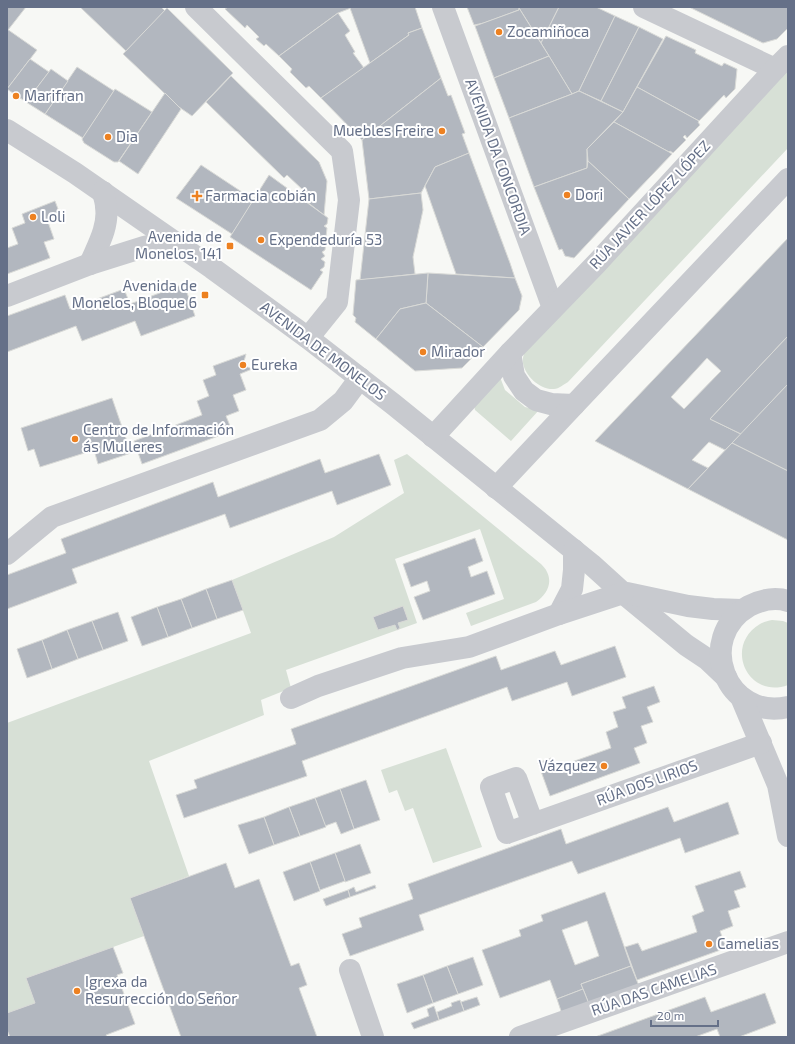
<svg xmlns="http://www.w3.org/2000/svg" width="795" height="1044" font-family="'Exo 2',sans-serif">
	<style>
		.green { fill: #d7e0d6 }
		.building { fill: #b2b7bf; stroke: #d9dad7; fill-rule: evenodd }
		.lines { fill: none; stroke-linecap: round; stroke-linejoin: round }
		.minor { stroke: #c8cacf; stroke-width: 22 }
		.poi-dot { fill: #ed8121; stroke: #fff; stroke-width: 1.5 }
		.labels { text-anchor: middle; stroke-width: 4; stroke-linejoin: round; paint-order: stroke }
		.poi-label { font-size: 15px; fill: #657088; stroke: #fff; text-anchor: start }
		.street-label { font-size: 15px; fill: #657088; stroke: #fff }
	</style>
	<rect width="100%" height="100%" fill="#f7f8f5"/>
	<g class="green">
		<path d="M788,70V148L568,382C564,384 559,389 554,389C540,390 525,376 523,363C522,359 524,354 525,350Z"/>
		<path d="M500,377L505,390L525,407L539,410L511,441L475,410L474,405Z"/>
		<path d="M407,454L541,564C543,566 546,569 547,572C553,584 546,595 536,602L471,626L466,613L504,599L480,529L395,559L417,623L286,670L291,688L261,700L264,715L149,761L189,876L130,898L144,936L26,978L35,1003L7,1013V723L251,633L232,580L334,537L404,493L394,460Z"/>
		<path d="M772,620L783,621L788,623V685C748,700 723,646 760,624C763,622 768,621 772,620Z"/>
		<path d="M446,748L482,847L433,863L413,808L405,811L397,790L389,793L381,770Z"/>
	</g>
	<g class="building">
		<path d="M7,7H26L8,30L7,29Z"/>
		<path d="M80,7H161L165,11L126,51Z"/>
		<path d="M228,7H351V8L338,13L279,56L266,44L264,46L256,39L259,37L247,25L245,28L225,9Z"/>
		<path d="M352,7H415L422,28L408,33L409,35L370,63L350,8Z"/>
		<path d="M467,7H520L519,10L484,23L474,25Z"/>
		<path d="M520,7H559L541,43L519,8Z"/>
		<path d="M559,7H596L615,16L579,91L572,94L541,43Z"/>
		<path d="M689,7H788V28L777,39L763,43Z"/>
		<path d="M167,8L233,73L192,116L179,107L123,54Z"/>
		<path d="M519,8L549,56L494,78L475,26L519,10Z"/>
		<path d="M338,13L350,31L345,35L355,52L353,53L364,68L321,98L309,86L306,88L290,72L292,69L279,56Z"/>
		<path d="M615,16L639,27L601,101L579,91Z"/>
		<path d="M639,27L663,39L623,112L601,101Z"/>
		<path d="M422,28L441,78L362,140L321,98L409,35L408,33Z"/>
		<path d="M7,29L37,50L7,89Z"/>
		<path d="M666,36L696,50L695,53L722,66L724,63L737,69L735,89L726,98L724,95L699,121L637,87Z"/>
		<path d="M549,56L572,94L509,118L494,78Z"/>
		<path d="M30,59L49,72L26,102L7,89Z"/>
		<path d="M77,67L114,91L83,138L45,114Z"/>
		<path d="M51,69L68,81L45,114L26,102Z"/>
		<path d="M231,76L319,162L327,181L324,215L302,198L303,190L287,175L284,178L206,102Z"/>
		<path d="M441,78L448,96L451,95L465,133L462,134L469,153L435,167L421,193L369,199L362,140Z"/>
		<path d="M637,87L699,121L698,122L700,125L687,138L685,135L683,137L686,140L673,153L670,151L669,152L614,122L623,112Z"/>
		<path d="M115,89L152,112L118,162H114L84,143L82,139Z"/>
		<path d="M579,91L623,112L587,149V168L534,187L509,118L572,94Z"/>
		<path d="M165,93L181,109L138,174L119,161Z"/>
		<path d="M614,122L669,152L672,154L629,199L588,161L587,149Z"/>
		<path d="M469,153L510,263L515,278L456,274L425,186L435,167Z"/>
		<path d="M588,161L629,199L574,258L565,256L562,249L559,250L534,187L587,168Z"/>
		<path d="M201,165L254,200L232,234L176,198Z"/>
		<path d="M269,175L324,215L328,218L327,224L324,226L327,228L326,237L323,239L326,241L325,250L322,252L325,256L321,259L325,262L324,267L320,270L323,272L311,290L230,237Z"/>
		<path d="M421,193L423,210L413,257L415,274L360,280L369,199Z"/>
		<path d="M55,201L61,217L48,222L54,239L44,242L50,258L7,274V248L18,244L12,228L25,223L22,214Z"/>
		<path d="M788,238V336L710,419L741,434L725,450L709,442L692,460L708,468L688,489L595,441ZM707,358L721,371L684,409L671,397Z"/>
		<path d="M428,273L515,278L522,296L519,310L483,347L426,303Z"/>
		<path d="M428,273L426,303L400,309L376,339L355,322L356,318L353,315L356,280Z"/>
		<path d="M184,284L195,316L141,336L135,321L82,341L76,326L7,352V316L65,295L70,309L124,289L130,304Z"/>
		<path d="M426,303L483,347L462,368L415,371L376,339L400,309Z"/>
		<path d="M788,336V384L741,434L710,419Z"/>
		<path d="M246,354L243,365L252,369L240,374L246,390L233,395L239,411L226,416L232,431L142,464L134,441L202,415L197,401L209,396L203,380L216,375L213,366Z"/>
		<path d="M788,384V471L732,443Z"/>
		<path d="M112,398L131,453L98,464L94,450L40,467L34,449L28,451L21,428Z"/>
		<path d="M732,443L788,471V540L688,489Z"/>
		<path d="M379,454L391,485L337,505L332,491L230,528L225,514L72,569L77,583L7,609V575L66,553L61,539L213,482L218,497L320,459L325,473Z"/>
		<path d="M475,538L483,561L468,567L471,577L487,571L495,594L423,620L414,597L430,591L427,581L411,587L403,564Z"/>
		<path d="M232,580L243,610L217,619L206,589Z"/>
		<path d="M206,589L217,619L192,628L181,599Z"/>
		<path d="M181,599L192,628L168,637L157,607Z"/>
		<path d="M403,606L408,620L398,623L400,628L397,630L395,625L378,630L373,617Z"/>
		<path d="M157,607L168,637L142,646L131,617Z"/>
		<path d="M118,612L128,641L103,650L92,621Z"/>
		<path d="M92,621L103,650L78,659L67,630Z"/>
		<path d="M67,630L78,659L52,669L42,640Z"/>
		<path d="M42,640L52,669L27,678L17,649Z"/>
		<path d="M615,646L626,677L572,696L567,682L512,701L507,687L302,761L307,776L184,818L176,795L197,788L194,780L296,744L291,729L496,656L501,670L555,651L561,665Z"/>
		<path d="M654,686L660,702L647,707L653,722L641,726L647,743L634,748L640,763L550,796L538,763L551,758L555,768L611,748L606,732L618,727L613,712L626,708L622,697Z"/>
		<path d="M366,780L380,820L354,829L340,789Z"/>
		<path d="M340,789L354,829L341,834L336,822L325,826L315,798Z"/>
		<path d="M315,798L326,827L300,836L289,807Z"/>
		<path d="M728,802L739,834L685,853L680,838L578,874L572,861L419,915L424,930L350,956L342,934L362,927L359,918L413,899L408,884L561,829L566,844L668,807L674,822Z"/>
		<path d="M289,807L300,836L274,845L264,817Z"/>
		<path d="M264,817L274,845L249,854L238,825Z"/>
		<path d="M360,844L371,873L345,882L335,853Z"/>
		<path d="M335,853L345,881L320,890L310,862Z"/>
		<path d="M310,862L320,891L294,901L283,872Z"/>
		<path d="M226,863L235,888L259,879L291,966L299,963L307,985L299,988L317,1037H181L130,898Z"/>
		<path d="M740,871L746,887L734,891L740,907L728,911L733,926L720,931L726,948L637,980L625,947L638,943L642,951L697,932L692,916L704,911L695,886Z"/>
		<path d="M375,885L376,888L350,897L348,890L354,887L356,892Z"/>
		<path d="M348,890L350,897L326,906L323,899Z"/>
		<path d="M605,892L631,966L581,984L583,989L557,999L550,980L500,998L482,950L521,936L519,930L543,921L541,915ZM587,921L599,956L575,965L562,930Z"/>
		<path d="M113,947L123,973L117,975L135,1024L106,1035L107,1037H10L7,1030V1013L35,1003L26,978Z"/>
		<path d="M473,957L483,985L458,994L447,966Z"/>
		<path d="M447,966L458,994L433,1003L423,975Z"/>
		<path d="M631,966L639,986L589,1004L581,984Z"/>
		<path d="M423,975L433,1003L407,1013L397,984Z"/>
		<path d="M583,989L589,1004L562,1014L557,999Z"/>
		<path d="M765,993L776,1023L739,1037H720L717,1029L695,1037H595L705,997L711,1012Z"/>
		<path d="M477,997L480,1005L464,1011L461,1002Z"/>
		<path d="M460,1000L464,1011L439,1020L437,1012L452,1006L451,1003Z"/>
		<path d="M434,1006L439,1020L414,1029L411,1023L429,1016L427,1009Z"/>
	</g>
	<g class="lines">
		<g class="minor">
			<path d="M196,7L342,151L349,200L337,302L308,338"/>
			<path d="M443,7L553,308"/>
			<path d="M644,7L775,69"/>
			<path d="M7,130L75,173L212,268L308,338L393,404L591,564L623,593L686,645L707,659L726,677"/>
			<path d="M90,264C97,247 109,227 106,207C106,202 104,197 103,192"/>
			<path d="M7,296L90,264L144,247L162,243L179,244"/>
			<path d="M510,353L514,376L524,391L536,400L551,404L574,405"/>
			<path d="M433,437L510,353L597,263L775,69L788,56"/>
			<path d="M496,488L574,405L788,179"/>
			<path d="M7,554L52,517L320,420L343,401L360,378"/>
			<path d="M627,593L688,606L713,609L742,610"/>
			<path d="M788,601C775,597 761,600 749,606C694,638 726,721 788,707"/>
			<path d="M559,614L572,589L574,570V550"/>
			<path d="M741,697L778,785L788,836"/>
			<path d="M291,698L318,686L402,658L469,647L559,614L623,593"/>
			<path d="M533,824L516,778L491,787L507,833L761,743"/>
			<path d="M350,970L373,1037"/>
			<path d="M520,1037L788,942"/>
		</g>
	</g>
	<g class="poi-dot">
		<circle cx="499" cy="32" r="4"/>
		<circle cx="16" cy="96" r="4"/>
		<circle cx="442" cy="131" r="4"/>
		<circle cx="108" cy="137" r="4"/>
		<circle cx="567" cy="195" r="4"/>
		<path d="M195 190h4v4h4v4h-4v4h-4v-4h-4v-4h4z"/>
		<circle cx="33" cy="217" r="4"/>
		<circle cx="261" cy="240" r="4"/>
		<rect x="226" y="242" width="8" height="8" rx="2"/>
		<rect x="201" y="291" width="8" height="8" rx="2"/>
		<circle cx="423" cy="352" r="4"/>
		<circle cx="243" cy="365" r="4"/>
		<circle cx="75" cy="439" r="4"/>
		<circle cx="604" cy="766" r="4"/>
		<circle cx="709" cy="944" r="4"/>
		<circle cx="77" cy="991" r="4"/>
	</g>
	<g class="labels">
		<g class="poi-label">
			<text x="507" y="37">Zocamiñoca</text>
			<text x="24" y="101">Marifran</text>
			<text x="434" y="136" text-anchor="end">Muebles Freire</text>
			<text x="116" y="142">Dia</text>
			<text x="575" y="200">Dori</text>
			<text x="205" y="201">Farmacia cobián</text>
			<text x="41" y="222">Loli</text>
			<text x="222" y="242" text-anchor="end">Avenida de<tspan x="222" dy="17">Monelos, 141</tspan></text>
			<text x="269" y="245">Expendeduría 53</text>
			<text x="197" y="291" text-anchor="end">Avenida de<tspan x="197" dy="17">Monelos, Bloque 6</tspan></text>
			<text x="431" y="357">Mirador</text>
			<text x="251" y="370">Eureka</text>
			<text x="83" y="435">Centro de Información<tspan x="83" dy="17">ás Mulleres</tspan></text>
			<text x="596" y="771" text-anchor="end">Vázquez</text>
			<text x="717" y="949">Camelias</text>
			<text x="85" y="987">Igrexa da<tspan x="85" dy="17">Resurrección do Señor</tspan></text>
		</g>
		<g class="street-label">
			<text transform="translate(498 157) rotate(70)" y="5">AVENIDA DA CONCORDIA</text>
			<text transform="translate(650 205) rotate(-47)" y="5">RÚA JAVIER LÓPEZ LÓPEZ</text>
			<text transform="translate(323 351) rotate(37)" y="5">AVENIDA DE MONELOS</text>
			<text transform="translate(647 783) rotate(-20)" y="5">RÚA DOS LIRIOS</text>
			<text transform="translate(654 990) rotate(-19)" y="5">RÚA DAS CAMELIAS</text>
		</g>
	</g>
	<rect width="795" height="1044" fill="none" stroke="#657088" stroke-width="16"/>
	<path d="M651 1020v6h67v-6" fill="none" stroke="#657088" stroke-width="2"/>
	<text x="657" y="1020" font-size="12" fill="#657088" stroke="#ffffff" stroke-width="3" paint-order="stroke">20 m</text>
</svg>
